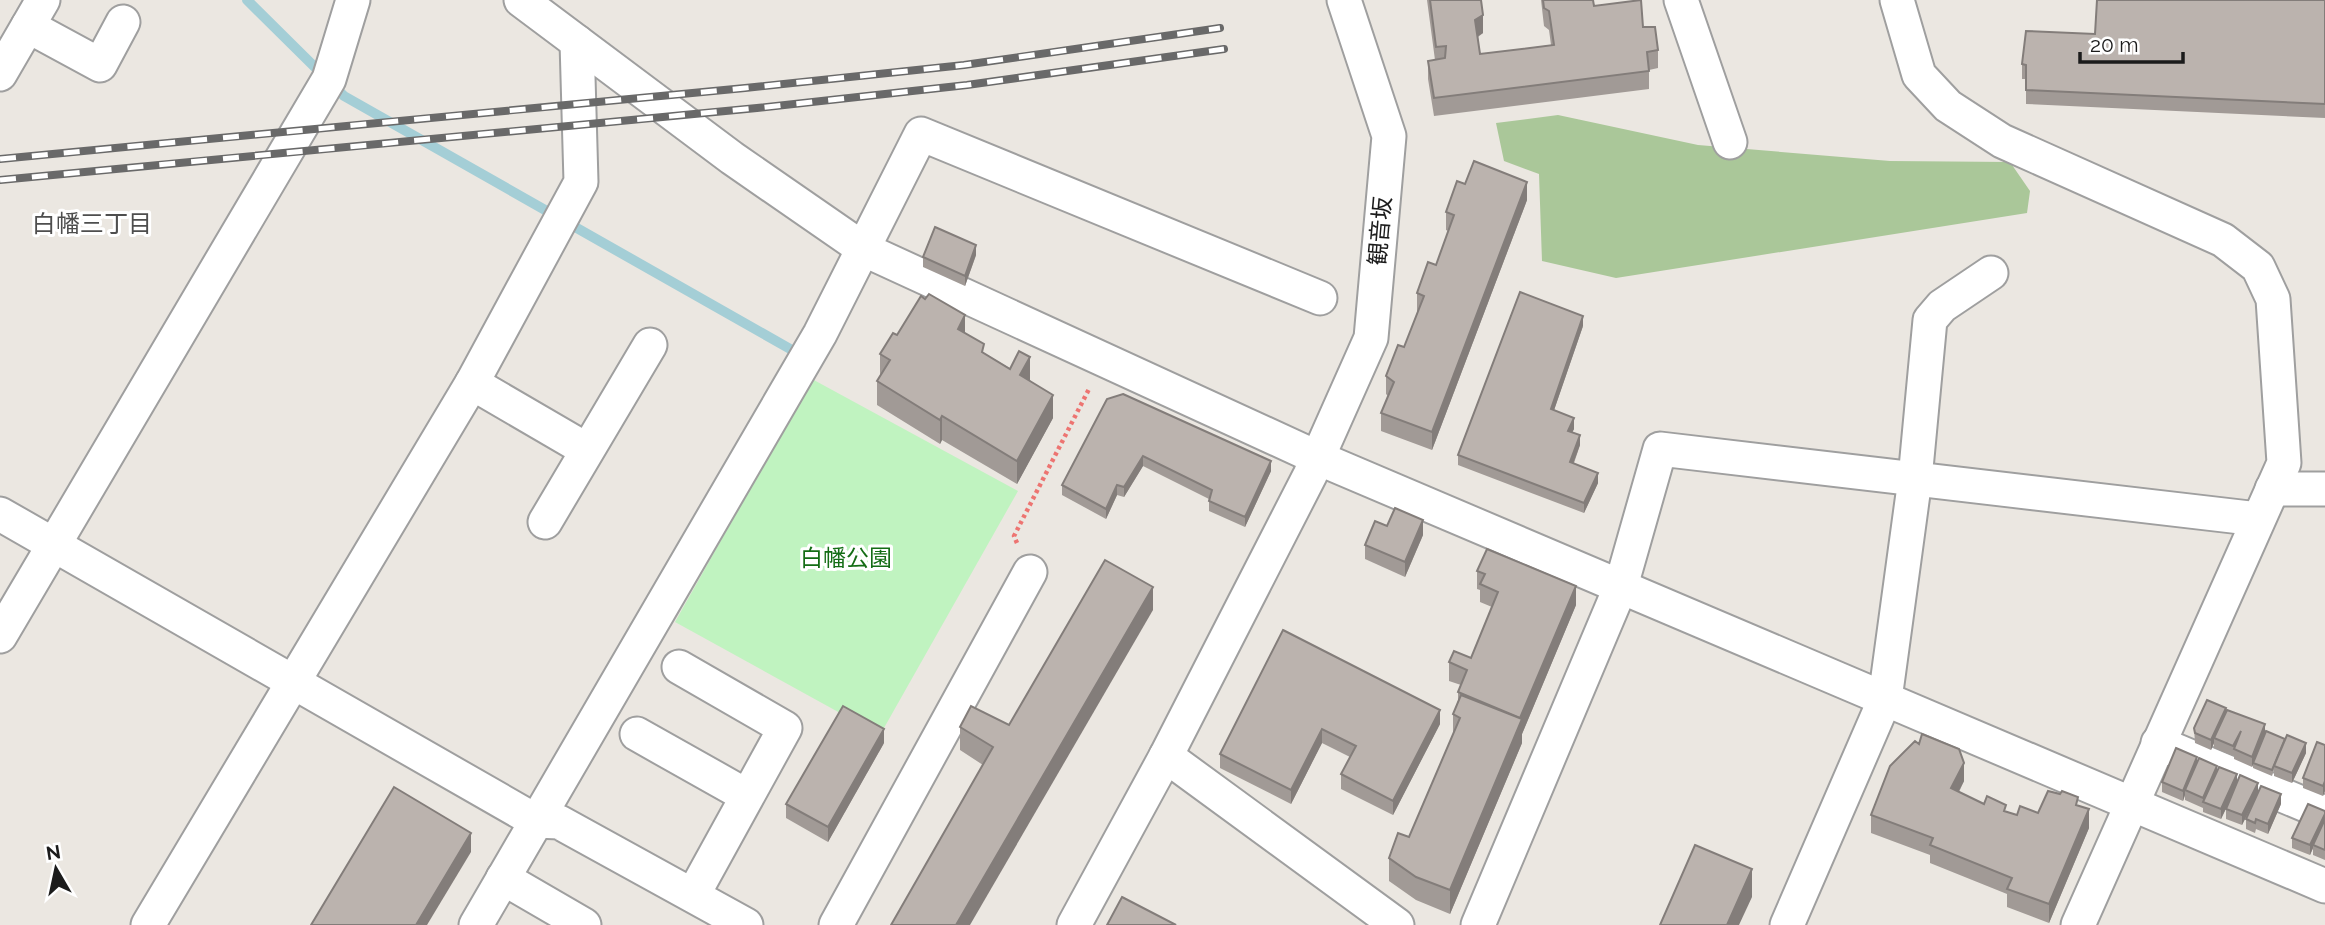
<svg xmlns="http://www.w3.org/2000/svg" width="2325" height="925" font-family="Raleway,'Noto Sans JP',sans-serif">
	<style>
		.forest { fill: #aac799 }
		.park { fill: #c0f3c0 }
		.lines { fill: none; stroke-linecap: round; stroke-linejoin: round }
		.stream { stroke: #a4ced6; stroke-width: 10 }
		.minor-casing { stroke: #9f9f9f; stroke-width: 37 }
		.path { stroke: #ed7471; stroke-width: 4.5; stroke-dasharray: 3.5 3.5; stroke-linecap: butt }
		.minor { stroke: #fff; stroke-width: 33 }
		.rail-casing { stroke: #696969; stroke-width: 8 }
		.rail { stroke: #fff; stroke-width: 5; stroke-dasharray: 16; stroke-linecap: butt }
		.wall { fill: #a19a96 }
		.shaded-wall { fill: #837d7a }
		.building { fill: #bbb3ae; stroke: #837d7a; stroke-width: 2 }
		.labels { text-anchor: middle; stroke-width: 6; stroke-linejoin: round; paint-order: stroke }
		.street-label { font-size: 23px; fill: #1b1b1b; stroke: #fff }
		.park-label { font-size: 23px; fill: #146d15; stroke: #fff }
		.neighbourhood-label { font-size: 24px; fill: #4e4e4e; stroke: #fff }
	</style>
	<rect width="100%" height="100%" fill="#ebe7e1"/>
	<path class="forest" d="M1558,115L1698,145L1890,161L2010,162L2030,191L2027,213L1616,278L1542,261L1539,174L1504,161L1496,123Z"/>
	<path class="park" d="M812,379L1018,491L880,735L675,622Z"/>
	<g class="lines">
		<path class="stream" d="M247,0L344,96L792,350"/>
		<defs>
			<g id="minor">
				<path d="M521,0L732,158L865,250L1318,458L2325,886"/>
				<path d="M1681,0L1730,142"/>
				<path d="M1897,0L1919,75L1948,106L2002,141L2223,240L2258,267L2273,299L2284,463L2078,925"/>
				<path d="M28,26L100,65L123,22"/>
				<path d="M0,74L43,0"/>
				<path d="M472,383L587,450"/>
				<path d="M2272,489H2325"/>
				<path d="M0,514L536,821L559,822L746,925"/>
				<path d="M545,522L650,345"/>
				<path d="M0,636L329,79L353,0"/>
				<path d="M679,667L785,728L693,895"/>
				<path d="M637,734L747,796"/>
				<path d="M2158,743L2325,813"/>
				<path d="M1166,756L1397,925"/>
				<path d="M503,878L584,925"/>
				<path d="M148,925L472,383L581,182L577,42"/>
				<path d="M476,925L820,334L921,134L1320,298"/>
				<path d="M836,925L1030,572"/>
				<path d="M1074,925L1166,756L1310,475L1371,338L1389,136L1344,0"/>
				<path d="M1478,925L1621,586L1660,449L2258,519"/>
				<path d="M1787,925L1885,699L1915,479L1930,320L1942,306L1991,273"/>
			</g>
		</defs>
		<use href="#minor" class="minor-casing"/>
		<path class="path" d="M1017,543L1014,536L1089,389"/>
		<use href="#minor" class="minor"/>
		<defs>
			<g id="rail">
				<path d="M0,159L745,88L964,65L1220,28"/>
				<path d="M0,180L757,108L967,85L1224,49"/>
			</g>
		</defs>
		<use href="#rail" class="rail-casing"/>
		<use href="#rail" class="rail"/>
	</g>
	<g class="wall">
		<path d="M1427,0H1481L1483,33L1478,37L1480,54L1551,45L1549,30L1544,26L1541,0H1593L1594,6L1643,27L1658,50V68L1649,70V89L1434,116L1428,79V61L1435,60Z"/>
		<path d="M2325,0V118L2026,104V79H2022V64L2095,34Z"/>
		<path d="M1465,184L1527,200L1432,450L1381,431V413L1388,396L1386,394V376L1404,347L1418,312H1417V293L1436,265L1448,231L1446,230V212Z"/>
		<path d="M976,255L965,286L923,267V257Z"/>
		<path d="M1583,326L1554,410L1574,429L1572,432L1580,445L1574,463L1598,483L1584,513L1458,465V455Z"/>
		<path d="M965,333L984,353L1030,380L1053,418L1017,484L942,440L940,444L877,405V381L880,376V354Z"/>
		<path d="M1107,399L1271,471L1245,527L1209,511V499L1143,466L1124,497L1117,495L1106,519L1062,495V485Z"/>
		<path d="M1387,526L1423,535L1405,577L1365,559V545Z"/>
		<path d="M1477,571L1576,605L1522,734V743L1450,914L1416,900L1389,881V858L1409,837L1453,736V714L1458,701V692L1461,685L1449,681V662L1471,658L1492,607L1480,602V590L1477,589Z"/>
		<path d="M1153,610L983,765L960,750V727L1009,725Z"/>
		<path d="M1283,630L1440,724L1393,815L1341,789V774L1350,757L1322,743L1291,804L1220,768V754Z"/>
		<path d="M2226,713L2265,732L2306,753L2292,783L2274,776V770L2272,776L2253,768V765L2252,767L2234,759V755L2233,756L2214,748V743L2211,750L2195,743L2194,728Z"/>
		<path d="M884,743L828,842L786,818V804Z"/>
		<path d="M1919,744L1964,781L1959,792L1984,804L2017,815L2038,813L2078,805L2089,828L2049,923L2007,907V894L1930,863V855L1871,833V815Z"/>
		<path d="M2325,745V791L2323,796L2303,788V778Z"/>
		<path d="M2197,764L2217,772L2258,793L2242,825L2226,819V809L2221,819L2203,812V806V808L2185,800V795L2183,801L2162,792V782Z"/>
		<path d="M2281,804L2268,834L2256,829L2255,833L2246,829V819Z"/>
		<path d="M2325,811V860L2313,855V848L2310,855L2292,848V838Z"/>
	</g>
	<g class="shaded-wall">
		<path d="M1483,15V33L1475,38V20Z"/>
		<path d="M1527,182V200L1432,450V432Z"/>
		<path d="M976,245V255L965,286V276Z"/>
		<path d="M965,315V338L958,329Z"/>
		<path d="M1583,316V326L1551,419V409Z"/>
		<path d="M1030,357V380L1020,399V375Z"/>
		<path d="M1053,395V418L1017,484V461Z"/>
		<path d="M942,416V440L940,444V420Z"/>
		<path d="M1574,418V429L1568,441V431Z"/>
		<path d="M1580,435V445L1570,472V462Z"/>
		<path d="M1143,456V466L1124,497V487Z"/>
		<path d="M1271,461V471L1245,527V517Z"/>
		<path d="M1598,473V483L1584,513V503Z"/>
		<path d="M1117,485V495L1106,519V509Z"/>
		<path d="M1423,520V535L1405,577V562Z"/>
		<path d="M1576,586V605L1522,734V743L1450,914V890L1520,718Z"/>
		<path d="M1153,587V610L970,925H956Z"/>
		<path d="M2226,708V718L2214,738V743L2211,750V740Z"/>
		<path d="M1440,710V724L1393,815V801Z"/>
		<path d="M2265,724V735L2252,767V757Z"/>
		<path d="M884,729V743L828,842V827Z"/>
		<path d="M1322,729V743L1291,804V790Z"/>
		<path d="M2306,743V753L2292,783V773Z"/>
		<path d="M2197,757V767L2185,790V795L2183,801V791Z"/>
		<path d="M1964,763V781L1951,806V788Z"/>
		<path d="M2217,766V776L2203,802V808V798Z"/>
		<path d="M2237,774V784L2221,819V809Z"/>
		<path d="M2325,781V791L2323,796V786Z"/>
		<path d="M2258,783V793L2242,825V815Z"/>
		<path d="M2281,794V804L2268,834V824Z"/>
		<path d="M2089,809V828L2049,923V904Z"/>
		<path d="M2325,814V824L2313,845V848L2310,855V845Z"/>
		<path d="M471,833V852L427,925H416Z"/>
		<path d="M1752,869V897L1739,925H1727Z"/>
	</g>
	<g class="building">
		<path d="M1430,0H1481L1483,15L1475,20L1480,54L1554,45L1549,11L1544,8L1543,0H1593L1594,6L1641,0L1643,27H1655L1658,50L1647,52L1649,71L1434,98L1428,61L1445,58L1446,46L1436,47Z"/>
		<path d="M2097,0H2325V104L2026,90V65L2022,64L2026,31L2095,34Z"/>
		<path d="M1474,161L1527,182L1432,432L1381,413L1394,382L1386,376L1398,345L1404,347L1424,296L1417,293L1428,262L1436,265L1454,215L1446,212L1457,181L1465,184Z"/>
		<path d="M935,227L976,245L965,276L923,257Z"/>
		<path d="M1520,292L1583,316L1551,409L1574,418L1568,431L1580,435L1570,462L1598,473L1584,503L1458,455Z"/>
		<path d="M929,294L965,315L958,329L984,344L982,352L1010,369L1019,351L1030,357L1020,375L1053,395L1017,461L942,416L940,420L877,381L890,360L880,354L893,333L897,335L921,296L925,299Z"/>
		<path d="M1123,394L1271,461L1245,517L1209,501L1212,490L1143,456L1124,487L1117,485L1106,509L1062,485L1107,399Z"/>
		<path d="M1395,508L1423,520L1405,562L1365,545L1375,521L1387,526Z"/>
		<path d="M1487,549L1576,586L1520,718L1458,692L1467,670L1449,662L1454,651L1471,658L1498,592L1480,584L1485,574L1477,571Z"/>
		<path d="M1105,560L1153,587L956,925H891L993,747L960,727L971,706L1009,725Z"/>
		<path d="M1283,630L1440,710L1393,801L1341,774L1356,746L1322,729L1291,790L1220,754Z"/>
		<path d="M1461,695L1522,719L1450,890L1416,877L1389,858L1398,833L1409,837L1460,718L1453,714Z"/>
		<path d="M2207,700L2226,708L2211,740L2195,733L2194,728Z"/>
		<path d="M843,706L884,729L828,827L786,804Z"/>
		<path d="M2227,710L2265,724L2252,757L2234,749L2241,731L2233,746L2214,738Z"/>
		<path d="M2266,731L2285,739L2272,770L2253,763Z"/>
		<path d="M1922,734L1959,749L1964,763L1951,788L1984,804L1987,796L2006,805L2004,811L2017,815L2020,806L2038,813L2048,791L2060,794L2062,791L2078,797L2076,805L2089,809L2049,904L2007,889L2012,878L1930,845L1933,838L1871,815L1890,766L1915,741L1919,744Z"/>
		<path d="M2287,735L2306,743L2292,773L2274,766Z"/>
		<path d="M2317,742L2325,745V781L2323,786L2303,778Z"/>
		<path d="M2176,748L2197,757L2183,791L2162,782Z"/>
		<path d="M2199,758L2217,766L2203,798L2185,790Z"/>
		<path d="M2219,767L2237,774L2221,809L2203,802Z"/>
		<path d="M2240,775L2258,783L2242,815L2226,809Z"/>
		<path d="M2261,786L2281,794L2268,824L2256,819L2255,823L2246,819Z"/>
		<path d="M394,787L471,833L416,925H311Z"/>
		<path d="M2308,804L2325,811V814L2310,845L2292,838Z"/>
		<path d="M2325,819V850L2313,845Z"/>
		<path d="M1695,845L1752,869L1727,925H1660Z"/>
		<path d="M1122,897L1176,925H1107Z"/>
	</g>
	<g class="labels">
		<g class="street-label">
			<text transform="translate(1380 231) rotate(-85)" y="8">観音坂</text>
		</g>
		<g class="park-label">
			<text x="846" y="566">白幡公園</text>
		</g>
		<g class="neighbourhood-label">
			<text x="92" y="232">白幡三丁目</text>
		</g>
	</g>
	<g transform="translate(56 869) rotate(351)" stroke="#ffffff" stroke-width="5" paint-order="stroke">
	<path d="M0-5L12 26L0 18L-12 26Z" fill="#1b1b1b"/>
	<text y="-10" font-size="19" font-weight="bold" text-anchor="middle" fill="#1b1b1b">N</text>
	</g>
	<path d="M2080 52v10h103v-10" fill="none" stroke="#1b1b1b" stroke-width="3.5"/>
	<text x="2090" y="52" font-size="21" fill="#1b1b1b" stroke="#ffffff" stroke-width="5" paint-order="stroke">20 m</text>
</svg>
